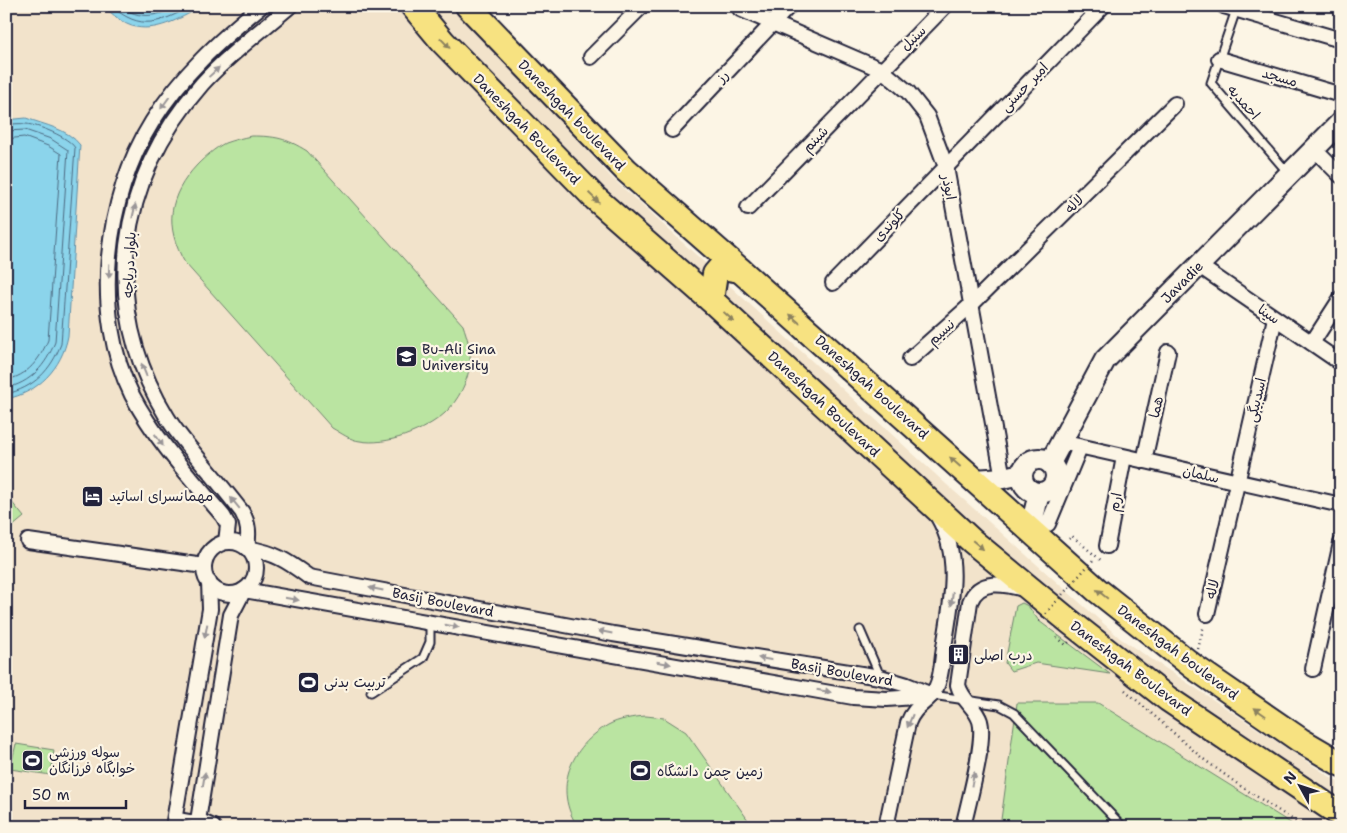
<svg xmlns="http://www.w3.org/2000/svg" width="1347" height="833" font-family="'Shantell Sans','Playpen Sans Arabic',sans-serif">
	<style>
		.built { fill: #f2e3cb }
		.green { fill: #bae4a1; stroke: #6e836e }
		.water { fill: #8bd4eb; stroke: #618da5 }
		.lines { fill: none; stroke-linecap: round; stroke-linejoin: round }
		.shore { stroke: #4c6981; stroke-width: 1 }
		.service-casing { stroke: #22223b; stroke-width: 11 }
		.minor-casing { stroke: #22223b; stroke-width: 18 }
		.secondary-casing { stroke: #22223b; stroke-width: 24 }
		.trunk-casing { stroke: #22223b; stroke-width: 28 }
		.path { stroke: #22223b; stroke-width: 2.5; stroke-dasharray: 1 4; stroke-linecap: butt }
		.service { stroke: #fcf5e5; stroke-width: 7 }
		.minor { stroke: #fcf5e5; stroke-width: 14 }
		.secondary { stroke: #fcf5e5; stroke-width: 20 }
		.trunk { stroke: #f7e281; stroke-width: 24 }
		.path-bridge { stroke: #22223b; stroke-width: 2.5; stroke-dasharray: 1 4; stroke-linecap: butt }
		.oneway { fill: #8c825e }
		.oneway2 { fill: #9a9698 }
		.labels { text-anchor: middle; stroke-width: 4.5; stroke-linejoin: round; paint-order: stroke }
		.street-label { font-size: 14px; fill: #22223b; stroke: #fcf5e5 }
		.poi-label { font-size: 14px; fill: #22223b; stroke: #fcf5e5; text-anchor: start }
	</style>
	<rect width="100%" height="100%" fill="#fcf5e5"/>
	<filter id="ink" filterUnits="userSpaceOnUse"><feTurbulence type="fractalNoise" baseFrequency=".02" numOctaves="2"/><feDisplacementMap in="SourceGraphic" scale="10" xChannelSelector="R" yChannelSelector="G"/><feConvolveMatrix kernelMatrix="1 2 1 2 8 2 1 2 1" color-interpolation-filters="sRGB"/></filter>
	<g filter="url(#ink)">
		<path class="built" d="M6,6H457L610,176L946,484L1121,639L1341,784V827H6Z"/>
		<g class="green">
			<path d="M251,136C275,136 286,138 307,151L463,325C467,337 471,349 470,362C469,380 458,401 445,413C425,431 386,446 360,441C350,440 341,433 332,428L185,263C164,226 168,196 197,165C205,157 215,148 225,143C233,140 242,138 251,136Z"/>
			<path d="M6,495L24,517L6,532Z"/>
			<path d="M1022,603L1028,606L1039,621L1110,674L1036,663L1011,671L1005,663L1016,606Z"/>
			<path d="M1017,703H1098L1297,827H1000Z"/>
			<path d="M646,716L664,718L686,732L753,827H578C552,789 571,746 608,725C619,719 633,717 646,716Z"/>
			<path d="M16,744L54,750L51,775L10,769Z"/>
		</g>
		<g class="water">
			<path d="M103,6H203C184,16 159,32 136,27C123,25 113,14 103,6Z"/>
			<path d="M26,118C45,125 68,129 80,145L68,336C62,368 38,393 6,399V120Z"/>
		</g>
		<g class="lines">
			<g class="shore">
				<path d="M111,6C142,32 159,23 192,6"/>
				<path d="M121,6C139,21 159,16 178,6"/>
				<path d="M6,125C12,124 20,123 26,124C38,125 69,137 75,148L61,344C51,370 34,388 6,394"/>
				<path d="M6,131L25,130L51,139L68,150L55,342C46,365 31,383 6,388"/>
				<path d="M6,139L24,137L48,146L61,154L48,340C40,359 28,376 6,380"/>
			</g>
			<defs>
				<g id="service">
					<path d="M1236,10L1211,83L1289,174"/>
					<path d="M860,630L880,676"/>
					<path d="M371,692L423,658L430,642V622"/>
					<path d="M932,695L999,705L1014,713L1123,827"/>
					<path d="M175,816L198,820"/>
				</g>
				<g id="minor">
					<path d="M290,6C261,31 228,55 202,84C117,181 99,305 167,417C176,432 188,446 199,459C214,477 228,494 242,512C249,524 249,534 247,548C275,553 286,560 309,577L613,634L880,677L907,685L932,695"/>
					<path d="M739,6L740,9L882,70L908,92L927,116L946,167L1003,478"/>
					<path d="M1224,6L1341,40"/>
					<path d="M591,57L642,6"/>
					<path d="M1219,59L1341,95"/>
					<path d="M672,130L789,6"/>
					<path d="M1314,149L1341,176"/>
					<path d="M748,208L945,6"/>
					<path d="M1198,265L1341,363"/>
					<path d="M833,283L1103,6"/>
					<path d="M1312,343L1341,298"/>
					<path d="M910,359L972,304L1175,104"/>
					<path d="M1061,442L1341,505"/>
					<path d="M1144,461L1168,352"/>
					<path d="M1048,524L1080,447"/>
					<path d="M28,541L204,566"/>
					<path d="M226,542L228,525L223,516C190,477 156,441 132,395C91,314 105,197 152,122C180,76 220,40 261,6"/>
					<circle cx="230" cy="568" r="26"/>
					<path d="M1107,546L1124,457"/>
					<path d="M1207,614L1275,318"/>
					<path d="M1313,669L1341,543"/>
					<path d="M198,820L213,827"/>
					<path d="M173,827L210,609L209,582"/>
					<path d="M197,827L231,615L244,590L853,697L887,699L928,696"/>
					<path d="M886,827L908,723C915,704 929,703 936,688C942,676 942,660 944,647C951,603 962,558 938,517"/>
					<path d="M963,827C968,804 986,741 980,721C975,706 962,701 958,685L970,602C979,578 1005,584 1024,589"/>
				</g>
				<g id="secondary">
					<circle cx="1039" cy="476" r="17"/>
					<path d="M1050,463L1105,360L1341,122"/>
					<path d="M975,480L1003,478L1022,474"/>
					<path d="M1033,533L1034,514L1039,493"/>
				</g>
				<g id="trunk">
					<path d="M413,6L443,42L596,199L711,300L972,541L1069,621L1168,699L1341,815"/>
					<path d="M468,6L626,170L740,270L1097,590L1194,667L1300,740L1341,764"/>
					<path d="M711,300L715,274L721,267L740,270"/>
				</g>
			</defs>
			<use href="#service" class="service-casing"/>
			<use href="#minor" class="minor-casing"/>
			<use href="#secondary" class="secondary-casing"/>
			<use href="#trunk" class="trunk-casing"/>
			<g class="path">
				<path d="M1069,539L1072,536L1103,562"/>
				<path d="M1057,637L1066,645L1069,642"/>
				<path d="M1198,649L1204,625"/>
				<path d="M1125,690L1202,758L1239,785L1304,827"/>
			</g>
			<use href="#service" class="service"/>
			<use href="#minor" class="minor"/>
			<use href="#secondary" class="secondary"/>
			<use href="#trunk" class="trunk"/>
			<path class="path-bridge" d="M1039,621L1093,560"/>
		</g>
		<defs><path id="oneway-solid" d="M-6-.8H1V-3.2L6.5 0L1 3.2V.8H-6Z" transform="scale(1.25)"/></defs>
		<g class="oneway">
			<use href="#oneway-solid" transform="translate(445 43) rotate(47)"/>
			<use href="#oneway-solid" transform="translate(594 198) rotate(44)"/>
			<use href="#oneway-solid" transform="translate(729 317) rotate(43)"/>
			<use href="#oneway-solid" transform="translate(795 319) rotate(-138)"/>
			<use href="#oneway-solid" transform="translate(955 462) rotate(-138)"/>
			<use href="#oneway-solid" transform="translate(978 545) rotate(40)"/>
			<use href="#oneway-solid" transform="translate(1102 594) rotate(-141)"/>
			<use href="#oneway-solid" transform="translate(1260 712) rotate(-145)"/>
		</g>
		<g class="oneway2">
			<use href="#oneway-solid" transform="translate(214 72) rotate(-43)"/>
			<use href="#oneway-solid" transform="translate(165 103) rotate(126)"/>
			<use href="#oneway-solid" transform="translate(134 211) rotate(-77)"/>
			<use href="#oneway-solid" transform="translate(109 271) rotate(92)"/>
			<use href="#oneway-solid" transform="translate(144 370) rotate(-112)"/>
			<use href="#oneway-solid" transform="translate(159 440) rotate(55)"/>
			<use href="#oneway-solid" transform="translate(235 503) rotate(-129)"/>
			<use href="#oneway-solid" transform="translate(376 589) rotate(-169)"/>
			<use href="#oneway-solid" transform="translate(292 599) rotate(10)"/>
			<use href="#oneway-solid" transform="translate(952 599) rotate(97)"/>
			<use href="#oneway-solid" transform="translate(452 626) rotate(10)"/>
			<use href="#oneway-solid" transform="translate(206 631) rotate(100)"/>
			<use href="#oneway-solid" transform="translate(605 632) rotate(-169)"/>
			<use href="#oneway-solid" transform="translate(765 659) rotate(-171)"/>
			<use href="#oneway-solid" transform="translate(664 663) rotate(10)"/>
			<use href="#oneway-solid" transform="translate(824 691) rotate(10)"/>
			<use href="#oneway-solid" transform="translate(910 721) rotate(112)"/>
			<use href="#oneway-solid" transform="translate(204 779) rotate(-81)"/>
			<use href="#oneway-solid" transform="translate(973 779) rotate(-78)"/>
		</g>
	</g>
	<defs>
		<symbol id="university-square" viewBox="-11 -11 22 22"><rect x="-9" y="-9" width="18" height="18" rx="4" fill="#22223b" stroke="#fcf5e5"/><path d="M0-5L7-2L0 1L-7-2ZM-4 1L0 2.5L4 1V4Q0 6-4 4Z" fill="#fff"/></symbol>
		<symbol id="hotel-square" viewBox="-11 -11 22 22"><rect x="-9" y="-9" width="18" height="18" rx="4" fill="#22223b" stroke="#fcf5e5"/><path d="M-6-4.5h1.5V1H6V5H4.5V3h-9V5H-6ZM-4 0a1.8 1.8 0 1 1 3.6 0ZM.5 0V-2.5h3Q6-2.5 6 0Z" fill="#fff"/></symbol>
		<symbol id="building-square" viewBox="-11 -11 22 22"><rect x="-9" y="-9" width="18" height="18" rx="4" fill="#22223b" stroke="#fcf5e5"/><path d="M-4-6H4V6H1V3H-1V6H-4ZM-2.5-4.3h1.7v1.8h-1.7ZM.8-4.3h1.7v1.8H.8ZM-2.5-1h1.7V.8h-1.7ZM.8-1h1.7V.8H.8Z" fill="#fff"/></symbol>
		<symbol id="stadium-square" viewBox="-11 -11 22 22"><rect x="-9" y="-9" width="18" height="18" rx="4" fill="#22223b" stroke="#fcf5e5"/><path d="M0-5a6.5 5 0 1 0 0 10a6.5 5 0 1 0 0-10ZM-3.5-1.8h7v3.6h-7Z" fill="#fff"/></symbol>
	</defs>
	<g fill-rule="evenodd">
		<use href="#university-square" x="394" y="344" width="25" height="25"/>
		<use href="#hotel-square" x="80" y="484" width="25" height="25"/>
		<use href="#building-square" x="946" y="642" width="25" height="25"/>
		<use href="#stadium-square" x="296" y="670" width="25" height="25"/>
		<use href="#stadium-square" x="20" y="748" width="25" height="25"/>
		<use href="#stadium-square" x="628" y="758" width="25" height="25"/>
	</g>
	<g class="labels">
		<g class="street-label">
			<text transform="translate(913 38) rotate(-45)" y="5">سنبل</text>
			<text transform="translate(722 76) rotate(-47)" y="5">رز</text>
			<text transform="translate(1280 77) rotate(16)" y="5">مسجد</text>
			<text transform="translate(1024 87) rotate(-46)" y="5">امیر حسنی</text>
			<text transform="translate(1244 102) rotate(49)" y="5">احمدیه</text>
			<text transform="translate(572 115) rotate(46)" y="5">Daneshgah boulevard</text>
			<text transform="translate(527 129) rotate(46)" y="5">Daneshgah Boulevard</text>
			<text transform="translate(815 139) rotate(-46)" y="5">شبنم</text>
			<text transform="translate(949 187) rotate(79)" y="5">ابوذر</text>
			<text transform="translate(1074 204) rotate(-45)" y="5">لاله</text>
			<text transform="translate(889 225) rotate(-46)" y="5">کلوندی</text>
			<text transform="translate(129 265) rotate(-87)" y="5">بلوار دریاچه</text>
			<text transform="translate(1182 282) rotate(-45)" y="5">Javadie</text>
			<text transform="translate(1269 314) rotate(34)" y="5">سینا</text>
			<text transform="translate(941 332) rotate(-42)" y="5">نسیم</text>
			<text transform="translate(872 387) rotate(42)" y="5">Daneshgah boulevard</text>
			<text transform="translate(1256 400) rotate(-77)" y="5">اسدبیگی</text>
			<text transform="translate(824 404) rotate(43)" y="5">Daneshgah Boulevard</text>
			<text transform="translate(1156 407) rotate(-77)" y="5">هما</text>
			<text transform="translate(1201 474) rotate(13)" y="5">سلمان</text>
			<text transform="translate(1115 502) rotate(-79)" y="5">ارم</text>
			<text transform="translate(1212 589) rotate(-77)" y="5">لاله</text>
			<text transform="translate(443 602) rotate(11)" y="5">Basij Boulevard</text>
			<text transform="translate(1178 652) rotate(37)" y="5">Daneshgah boulevard</text>
			<text transform="translate(1131 668) rotate(37)" y="5">Daneshgah Boulevard</text>
			<text transform="translate(842 672) rotate(10)" y="5">Basij Boulevard</text>
		</g>
		<g class="poi-label">
			<text x="422" y="354">Bu-Ali Sina<tspan x="422" dy="16">University</tspan></text>
			<text x="109" y="501">مهمانسرای اساتید</text>
			<text x="974" y="660">درب اصلی</text>
			<text x="324" y="687">تربیت بدنی</text>
			<text x="49" y="757">سوله ورزشی<tspan x="49" dy="16">خوابگاه فرزانگان</tspan></text>
			<text x="657" y="776">زمین چمن دانشگاه</text>
		</g>
	</g>
	<rect width="1347" height="833" fill="none" stroke="#fcf5e5" stroke-width="25"/>
	<rect x="12" y="12" width="1322" height="808" fill="none" stroke="#22223b" stroke-width="2" filter="url(#ink)"/>
	<g transform="translate(1300 786) rotate(310)" stroke="#fcf5e5" stroke-width="4" paint-order="stroke">
	<path d="M0-4L9 19L0 12L-9 19Z" fill="#22223b"/>
	<text y="-8" font-size="14" font-weight="bold" text-anchor="middle" fill="#22223b">N</text>
	</g>
	<path d="M25 800v8h101v-8" fill="none" stroke="#22223b" stroke-width="2.5"/>
	<text x="32" y="800" font-size="15" fill="#22223b" stroke="#fcf5e5" stroke-width="4" paint-order="stroke">50 m</text>
</svg>
